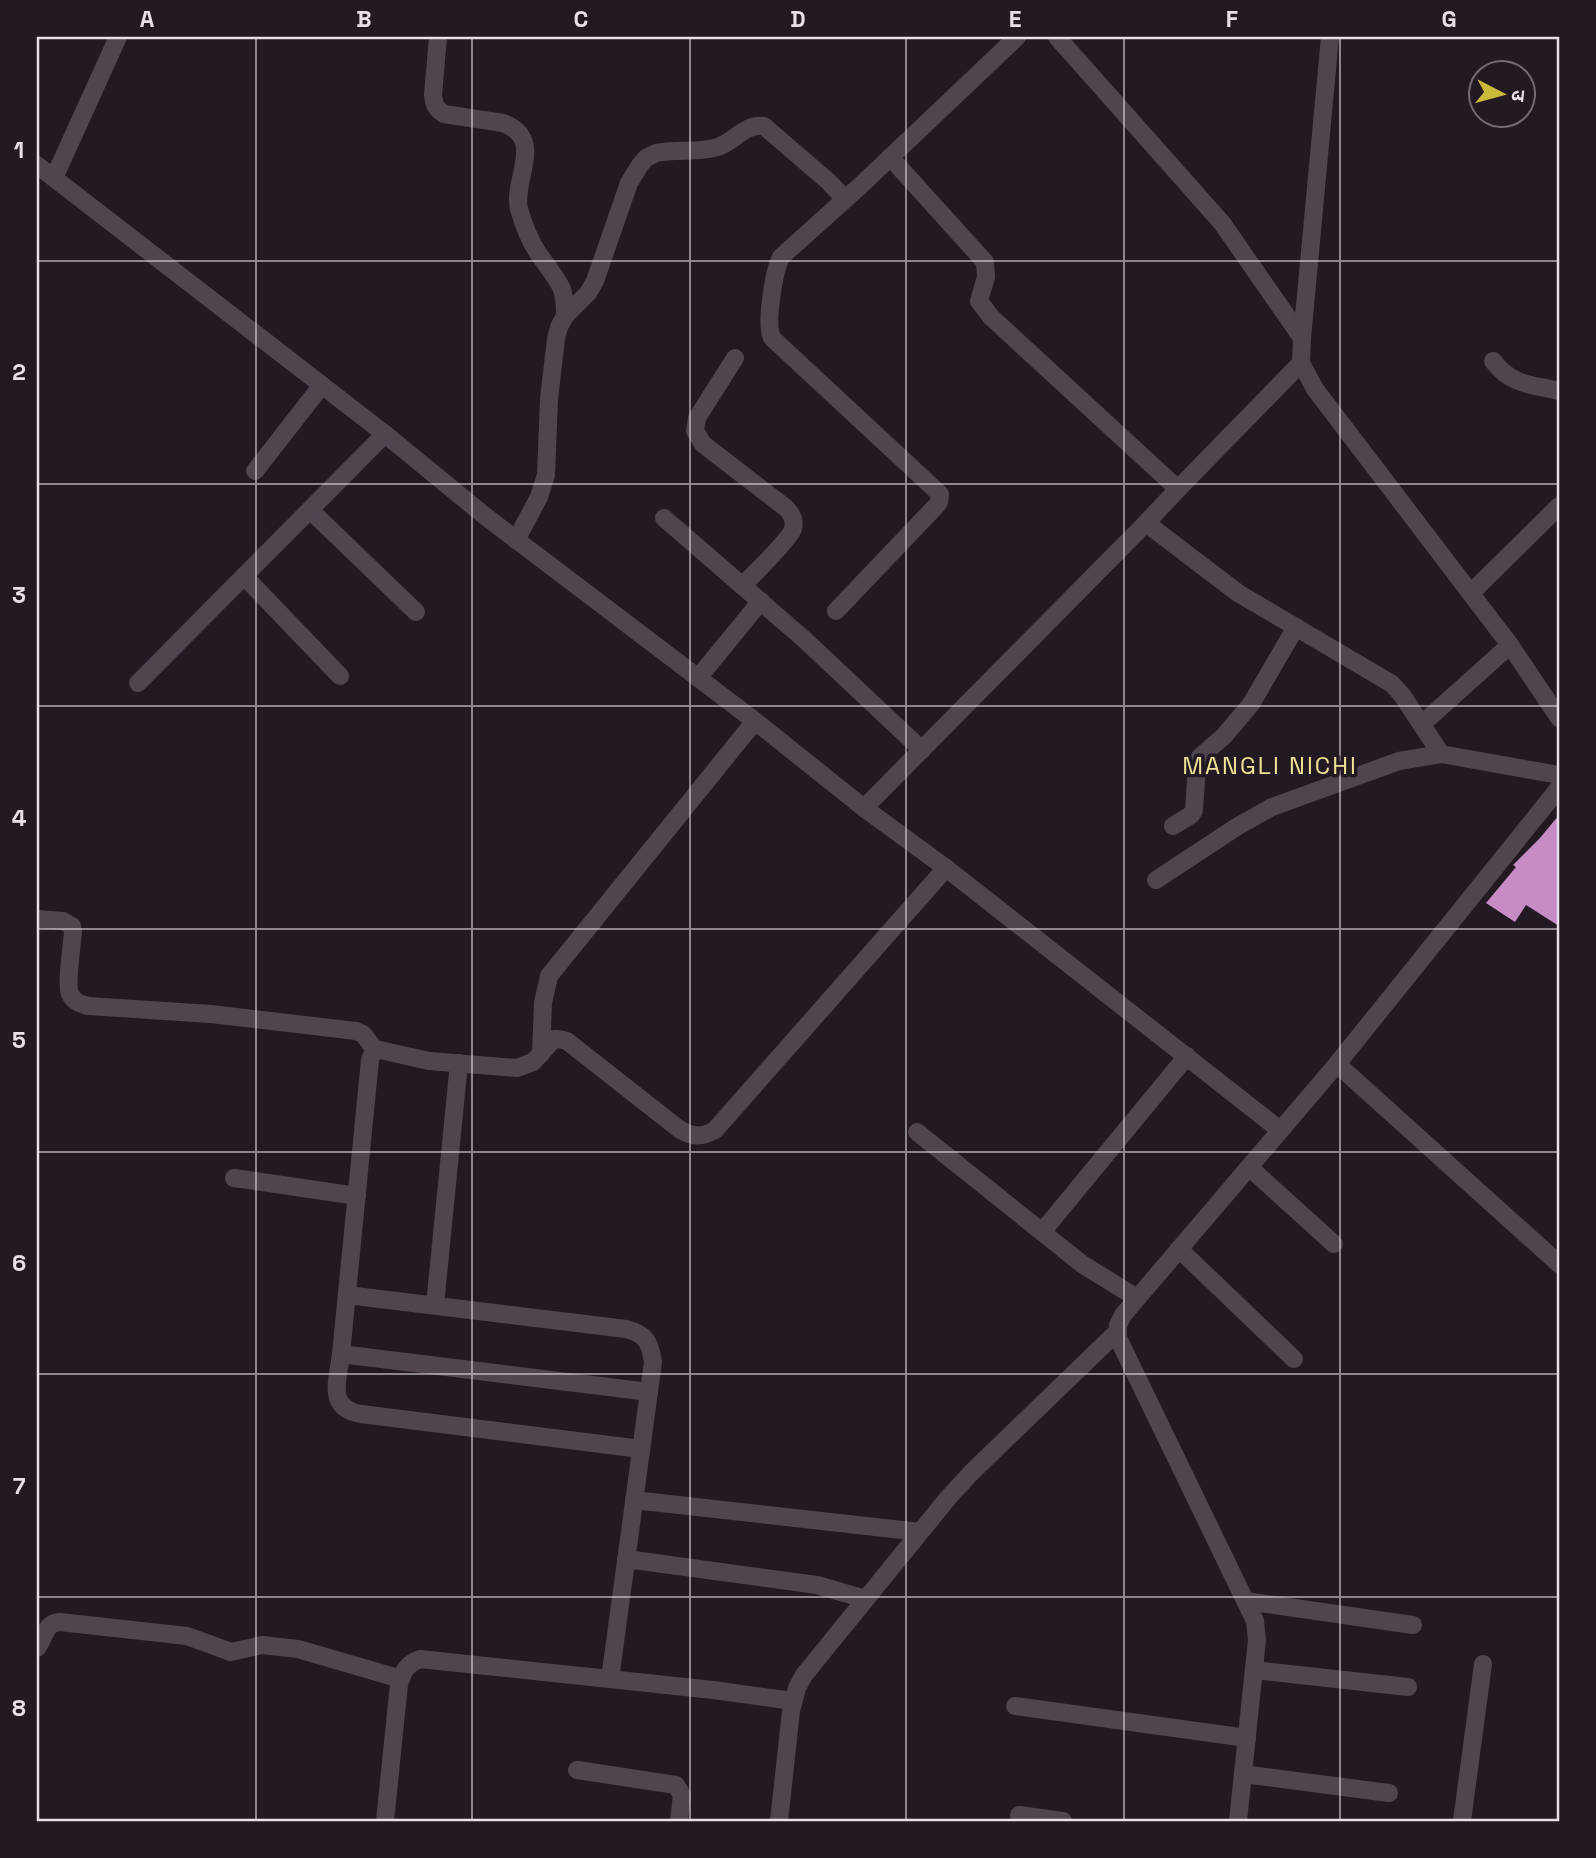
<svg xmlns="http://www.w3.org/2000/svg" width="1596" height="1858" font-family="'Space Grotesk','Noto Sans Devanagari',sans-serif">
	<style>
		.building { fill: #c78cc5 }
		.lines { fill: none; stroke-linecap: round; stroke-linejoin: round }
		.minor { stroke: #50444f; stroke-width: 18 }
		.grid { fill: none; stroke: #e8e0e7; stroke-width: 2; stroke-opacity: 0.55 }
		.labels { text-anchor: middle; stroke-width: 7; stroke-linejoin: round; paint-order: stroke }
		.quarter-label { font-size: 24px; letter-spacing: 2px; fill: #ede293; stroke: #231923 }
		.neatline { fill: none; stroke: #e8e0e7; stroke-width: 2.5 }
		.grid-label { font-size: 23px; text-anchor: middle; font-weight: bold; fill: #e8e0e7 }
	</style>
	<rect width="100%" height="100%" fill="#231923"/>
	<path class="building" d="M1559,815V926L1526,905L1515,922L1486,903L1516,867L1513,865L1540,838Z"/>
	<g class="lines">
		<g class="minor">
			<path d="M438,37L433,95C434,105 436,109 444,114L503,123C546,139 512,180 519,209C523,223 530,241 538,253C546,265 556,276 562,289C565,298 565,307 565,316"/>
			<path d="M1057,37L1222,223L1302,338"/>
			<path d="M1330,37L1302,338L1301,363L1315,389L1510,645L1559,718"/>
			<path d="M890,157L985,262L986,277L979,301L991,317L1178,489"/>
			<path d="M37,165L385,434L485,516L755,721L864,808L946,868L1280,1130"/>
			<path d="M54,178L118,37"/>
			<path d="M735,358L697,418L695,431L703,444L786,508C792,514 795,521 793,529C790,539 752,576 742,586"/>
			<path d="M1493,361C1512,386 1531,384 1559,391"/>
			<path d="M255,471L322,385"/>
			<path d="M310,510L416,612"/>
			<path d="M664,518L805,640L922,750"/>
			<path d="M1146,523L1238,593L1392,684L1402,695L1441,754"/>
			<path d="M516,540L539,497L546,475L549,399L556,339L559,327L565,316L588,293L595,281L629,183L640,165L646,158L656,153C676,149 699,153 718,147C735,141 744,124 764,126L829,182L844,198"/>
			<path d="M244,576L340,676"/>
			<path d="M1471,593L1559,506"/>
			<path d="M836,611L936,506L939,502L940,494L772,338C765,324 774,271 781,257L859,187L1017,37"/>
			<path d="M698,678L761,601"/>
			<path d="M138,683L385,434"/>
			<path d="M1422,724L1510,645"/>
			<path d="M864,808L1146,523L1178,489L1301,363"/>
			<path d="M1173,826L1191,815L1194,810L1197,766L1200,757L1224,736L1251,704L1296,627"/>
			<path d="M1156,880L1238,826L1272,807L1399,761L1441,754L1559,775"/>
			<path d="M37,919L63,921L72,926L73,932C72,944 66,984 70,994C74,1002 81,1004 88,1006L211,1014L356,1031L363,1034L376,1051"/>
			<path d="M541,1054L543,1003L549,976L755,721"/>
			<path d="M1337,1064L1559,1264"/>
			<path d="M917,1132L1082,1264L1137,1298"/>
			<path d="M1249,1167L1334,1244"/>
			<path d="M234,1178L357,1196"/>
			<path d="M1042,1232L1187,1056"/>
			<path d="M1179,1249L1294,1359"/>
			<path d="M347,1295L626,1329C646,1334 650,1342 653,1362L610,1679"/>
			<path d="M435,1305L459,1063"/>
			<path d="M341,1354L649,1392"/>
			<path d="M641,1449L361,1414C326,1408 338,1381 341,1354L370,1060C372,1054 374,1051 380,1050L429,1061L517,1068L533,1062L554,1039H559L567,1041L679,1129C692,1137 701,1138 715,1130L946,868"/>
			<path d="M634,1500L920,1532"/>
			<path d="M626,1559L817,1585L865,1599"/>
			<path d="M1246,1601L1413,1625"/>
			<path d="M37,1648C45,1638 45,1622 60,1622L187,1636L231,1652L262,1645L298,1649L401,1679"/>
			<path d="M1254,1670L1408,1687"/>
			<path d="M1015,1706L1247,1738"/>
			<path d="M577,1770L676,1785L682,1795L679,1821"/>
			<path d="M1243,1774L1389,1793"/>
			<path d="M1019,1815L1063,1821"/>
			<path d="M385,1821L399,1684C403,1671 407,1664 420,1659L713,1690L793,1701"/>
			<path d="M779,1821L791,1711L797,1688L804,1675L948,1498L971,1473L1117,1332"/>
			<path d="M1238,1821L1257,1640L1255,1621L1118,1338V1325L1123,1315L1337,1064L1559,788"/>
			<path d="M1462,1821L1483,1664"/>
		</g>
	</g>
	<path class="grid" d="M256,37V1821M472,37V1821M690,37V1821M906,37V1821M1124,37V1821M1340,37V1821M37,261H1559M37,484H1559M37,706H1559M37,929H1559M37,1152H1559M37,1374H1559M37,1597H1559"/>
	<g class="labels">
		<g class="quarter-label">
			<text x="1270" y="774">MANGLI NICHI</text>
		</g>
	</g>
	<rect width="1596" height="1858" fill="none" stroke="#231923" stroke-width="77"/>
	<g transform="translate(1502 94) rotate(96)"><circle r="33" fill="#231923" stroke="#726971" stroke-width="2"/>
	<path d="M0-5L12 26L0 18L-12 26Z" fill="#cbba39"/>
	<text y="-10" font-size="19" font-weight="bold" text-anchor="middle" fill="#e8e0e7">उ</text>
	</g>
	<rect x="38" y="38" width="1520" height="1782" class="neatline"/>
	<g class="grid-label">
		<text x="147" y="27">A</text>
		<text x="364" y="27">B</text>
		<text x="581" y="27">C</text>
		<text x="798" y="27">D</text>
		<text x="1015" y="27">E</text>
		<text x="1232" y="27">F</text>
		<text x="1449" y="27">G</text>
		<text x="19" y="158">1</text>
		<text x="19" y="380">2</text>
		<text x="19" y="603">3</text>
		<text x="19" y="826">4</text>
		<text x="19" y="1048">5</text>
		<text x="19" y="1271">6</text>
		<text x="19" y="1494">7</text>
		<text x="19" y="1716">8</text>
	</g>
</svg>
